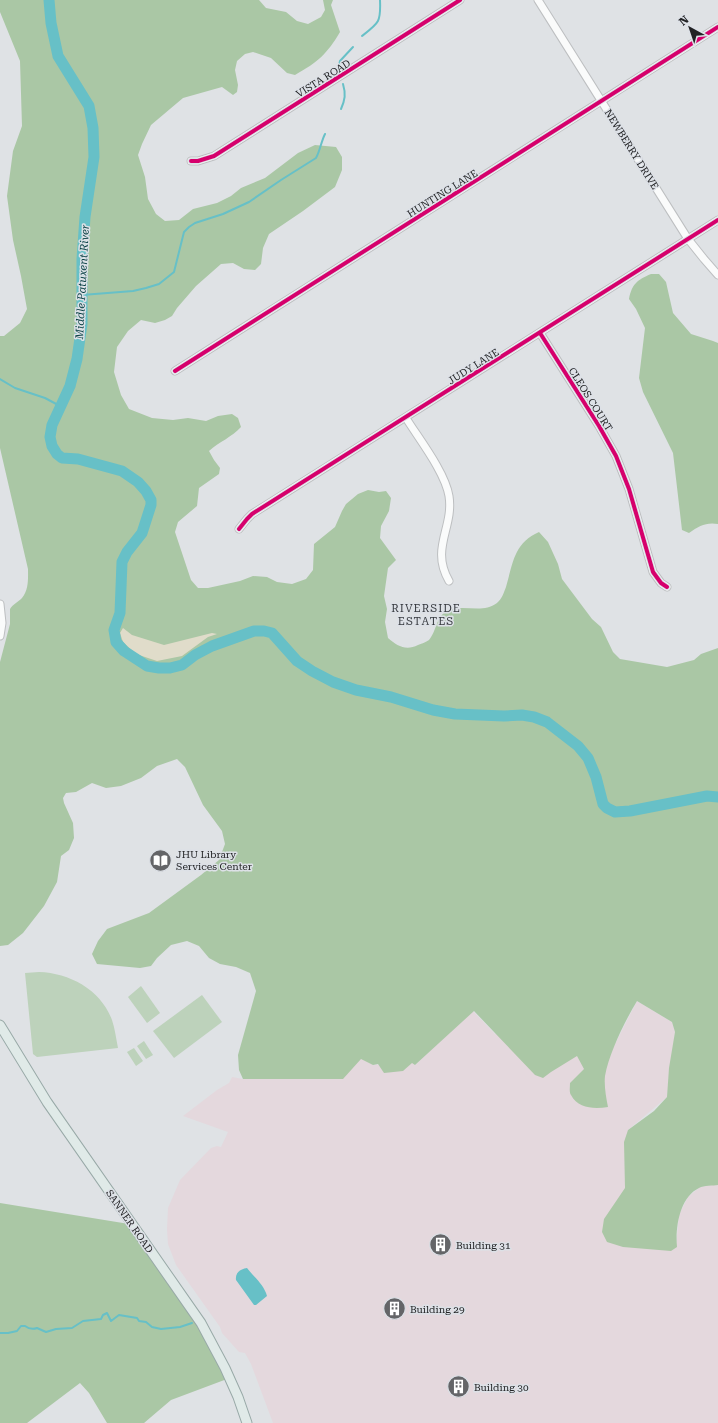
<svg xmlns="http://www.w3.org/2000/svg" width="718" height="1423" font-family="'Roboto Serif',serif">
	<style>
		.industrial { fill: #e4d8dd }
		.green { fill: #bdd2bb }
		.forest { fill: #aac7a5 }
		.sand { fill: #e0dcca }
		.water { fill: #67c0c7 }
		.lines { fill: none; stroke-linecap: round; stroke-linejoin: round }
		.stream { stroke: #67c0c7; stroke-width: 2 }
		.river { stroke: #67c0c7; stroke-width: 11 }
		.minor-casing { stroke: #bdbfc1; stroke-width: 9 }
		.major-casing { stroke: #98a9a7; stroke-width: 11 }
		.minor { stroke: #fafbfb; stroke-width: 7 }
		.major { stroke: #e0eae8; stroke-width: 9 }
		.cycleway-casing { stroke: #dde1e7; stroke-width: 6 }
		.cycleway { stroke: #d6006c; stroke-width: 4 }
		.labels { text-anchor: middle; stroke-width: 3; stroke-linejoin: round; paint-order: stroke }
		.street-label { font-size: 10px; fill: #212224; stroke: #dde1e7 }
		.poi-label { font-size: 10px; fill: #212224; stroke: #dde1e7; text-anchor: start }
		.water-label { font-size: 11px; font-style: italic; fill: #053e42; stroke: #dde1e7 }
		.neighbourhood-label { font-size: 11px; letter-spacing: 1px; fill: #373a3f; stroke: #dde1e7 }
	</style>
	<rect width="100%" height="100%" fill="#dfe2e5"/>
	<path class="industrial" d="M637,1001L672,1022L675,1032L667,1097L628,1130L625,1188L676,1247L679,1215L688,1197L700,1187L718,1184V1423H273L251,1364L245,1353L239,1352L222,1333L220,1327L176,1265L168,1244L167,1229L168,1208L180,1180L211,1148L217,1146L221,1147L228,1132L183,1116L217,1090L229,1083L232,1077L243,1079H342L361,1058L373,1065L412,1062L415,1065L473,1011L495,1034L575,1049L614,1046Z"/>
	<g class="green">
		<path d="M39,972C70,973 101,990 112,1020C115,1029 116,1038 118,1048L37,1057L33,1054L25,973Z"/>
		<path d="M141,986L160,1013L147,1023L128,997Z"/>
		<path d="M202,995L222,1022L174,1058L153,1031Z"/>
		<path d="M144,1041L153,1055L146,1059L137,1046Z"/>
		<path d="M134,1048L143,1061L136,1066L127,1052Z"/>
	</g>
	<g class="forest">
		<path d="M0,0H259L266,8L286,12L297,21L308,24L321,17L325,10L323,0H333L331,5L340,32C327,54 318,62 295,75L287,73L271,58L253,52L245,54L237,61L235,70L238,85L237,92L233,95L222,87L183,98L151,125L142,144L138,155L145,177L148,199L156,214L165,221L179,220L193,209L217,203L231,196L241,188L265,178L298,153L315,145L336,147L342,157V170L335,187L303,211L269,234L263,248L261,264L255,270L244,269L233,263L221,264L196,286L177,308L172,316L165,320L155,323L141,320L128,331L117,347L114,372L121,395L129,409L152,418L173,420L188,418L206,421L218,416L232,414L238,418L241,427C232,437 219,442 209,451L214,460L220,468L219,474L199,488L197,506L178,522L175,532L191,580L198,588H208L240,581L253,576L267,577L277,582L292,584L306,579L313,570L314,544L335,527L342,511L346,504L358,494L368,490L379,492L386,491L391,498L389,511L381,526L380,538L396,560L388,568L384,596L387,609L385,622L388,638C397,646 406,651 418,645C421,644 426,642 429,640C437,631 436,615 449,610C465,604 482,614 497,603C502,599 504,592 506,587C513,563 514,543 539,532L548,542L558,564L562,579L592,619L601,627L613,652L620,659L667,667L694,660L701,654L718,648V1185C713,1186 704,1185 699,1188C680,1197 675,1227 677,1247L671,1251L623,1247L607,1242L602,1232L604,1219L625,1188L624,1142L628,1130L654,1111L667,1097L669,1068L675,1032L672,1022L637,1001C625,1021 609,1053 605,1076C604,1086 606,1097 608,1107C595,1109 578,1109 571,1095C569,1092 570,1087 570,1083L584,1069L577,1056L551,1072L543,1078L535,1075L474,1011L415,1065L412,1063L403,1071L384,1073L378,1064L373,1065L361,1059L343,1079H243L239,1070L238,1055L256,991L250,973L236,967L220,964L209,958L199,946L187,941L171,945L157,958L151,966L140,968L97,964L92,954L98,941L107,929L149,913L201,875L219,860L225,844L222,831L203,805L185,767L177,759L157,766L141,778L121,786L106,788L92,783L76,792L66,793L63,798L64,803L73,823L74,838L69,850L61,856L57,882L44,906L23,933L8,945L0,946V662L10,624V609C13,604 18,602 22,598C29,590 28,578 28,569L0,448V336H4L20,323L27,309L21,276L13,240L7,196L13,151L22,126L20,61L0,12Z"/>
		<path d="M651,274H659L666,282L673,313L691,334L713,341L718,343V524C706,522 699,526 689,533L682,530L673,453L643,392L639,378L645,328L636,309L629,299C632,284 637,280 651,274Z"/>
		<path d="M0,1203L129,1224L204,1334L227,1379L171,1400L144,1423H107L89,1393L80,1383L27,1423H0Z"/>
	</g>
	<path class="sand" d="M123,628L132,635L164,645L212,633L217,634L208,637L182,656L157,661L136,654L123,642L120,633Z"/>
	<path class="water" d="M247,1268C254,1277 264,1285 267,1296L256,1305H254L236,1280C235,1273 240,1269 247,1268Z"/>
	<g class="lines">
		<g class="stream">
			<path d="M362,36C379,23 381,22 380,0"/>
			<path d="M338,70L340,61L353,47"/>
			<path d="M341,109C345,100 346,94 343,84"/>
			<path d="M82,295L133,291L146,288L159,284L174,272L184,232L189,227L195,223L223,214L249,202L281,180L316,158C320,151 321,142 325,134"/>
			<path d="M0,379L15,388L45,398L60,406"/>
			<path d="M0,1333H8L17,1331L21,1326H25C29,1329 32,1330 37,1328L46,1332L56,1329L72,1328L83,1321L101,1319L103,1315L107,1313L111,1321L119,1315L137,1318L139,1321L146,1322L152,1327L161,1329L180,1327L192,1323"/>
		</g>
		<path class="river" d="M49,0L51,23L58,56L89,106L93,128L94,157L85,217L82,259V324L77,359L70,386L52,425L50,437L52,446L57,454L62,458L78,459L122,471L138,482L146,491L151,500V505L142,533L127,552L122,562L120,613L114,630L116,642L124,651L147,666L159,668H170L182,665L195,655L212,646L254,631H264L272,633L297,661L312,671L333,682L356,690L391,697L433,710L455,714L504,716L522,715L534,717L547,722L578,746L588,758L596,777L603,804L607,808L615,812L630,811L707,796L718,797"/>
		<defs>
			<g id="minor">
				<path d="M538,0L688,239L704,259L718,275"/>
				<path d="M191,161H198L214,156L460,0"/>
				<path d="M540,333L599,426L616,456L629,489L653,572L661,583L667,587"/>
				<path d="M175,371L718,27"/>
				<path d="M406,418C419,439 445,472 449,496C454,528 430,548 449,581"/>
				<path d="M239,529L247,519L252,514L718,220"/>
				<path d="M0,604L2,623L0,636"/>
			</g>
			<path id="major" d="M0,1025L47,1102L201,1323L225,1368L238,1397L247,1423"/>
		</defs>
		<use href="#minor" class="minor-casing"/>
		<use href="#major" class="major-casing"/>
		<use href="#minor" class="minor"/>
		<use href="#major" class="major"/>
		<defs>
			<g id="cycleway">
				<path d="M191,161H198L214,156L460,0"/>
				<path d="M540,333L599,426L616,456L629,489L653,572L661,583L667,587"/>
				<path d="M175,371L718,27"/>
				<path d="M239,529L247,519L252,514L718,220"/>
			</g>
		</defs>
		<use href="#cycleway" class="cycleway-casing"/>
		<use href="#cycleway" class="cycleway"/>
	</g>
	<defs>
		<symbol id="library-disc" viewBox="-11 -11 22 22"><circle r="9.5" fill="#646568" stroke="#dde1e7"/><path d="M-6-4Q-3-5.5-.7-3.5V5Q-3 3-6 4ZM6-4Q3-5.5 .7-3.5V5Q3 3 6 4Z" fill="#fff"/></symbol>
		<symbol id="building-disc" viewBox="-11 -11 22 22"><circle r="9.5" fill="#646568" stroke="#dde1e7"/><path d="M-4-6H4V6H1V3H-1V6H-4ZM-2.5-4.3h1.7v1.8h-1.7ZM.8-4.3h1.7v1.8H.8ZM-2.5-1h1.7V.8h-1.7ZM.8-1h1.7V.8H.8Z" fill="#fff"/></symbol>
	</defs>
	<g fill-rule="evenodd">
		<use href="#library-disc" x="148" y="848" width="25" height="25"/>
		<use href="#building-disc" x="428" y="1232" width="25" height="25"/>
		<use href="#building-disc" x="382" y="1296" width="25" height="25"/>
		<use href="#building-disc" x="446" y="1374" width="25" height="25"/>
	</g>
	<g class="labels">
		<g class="street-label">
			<text transform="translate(323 78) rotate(-32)" y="4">VISTA ROAD</text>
			<text transform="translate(632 149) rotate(58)" y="4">NEWBERRY DRIVE</text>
			<text transform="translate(442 193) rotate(-32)" y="4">HUNTING LANE</text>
			<text transform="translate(473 366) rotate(-32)" y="4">JUDY LANE</text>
			<text transform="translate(591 399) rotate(58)" y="4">CLEOS COURT</text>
			<text transform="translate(130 1221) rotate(55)" y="4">SANNER ROAD</text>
		</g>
		<g class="poi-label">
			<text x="176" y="858">JHU Library<tspan x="176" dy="12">Services Center</tspan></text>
			<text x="456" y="1249">Building 31</text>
			<text x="410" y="1313">Building 29</text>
			<text x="474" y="1391">Building 30</text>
		</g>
		<g class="water-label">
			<text transform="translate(82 282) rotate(-87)" y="4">Middle Patuxent River</text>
		</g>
		<g class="neighbourhood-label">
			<text x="426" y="612">RIVERSIDE<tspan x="426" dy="13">ESTATES</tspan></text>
		</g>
	</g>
	<g transform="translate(690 28) rotate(320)" stroke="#dde1e7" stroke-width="3" paint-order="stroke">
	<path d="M0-3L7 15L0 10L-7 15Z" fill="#212224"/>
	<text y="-6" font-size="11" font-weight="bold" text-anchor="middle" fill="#212224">N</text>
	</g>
</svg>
